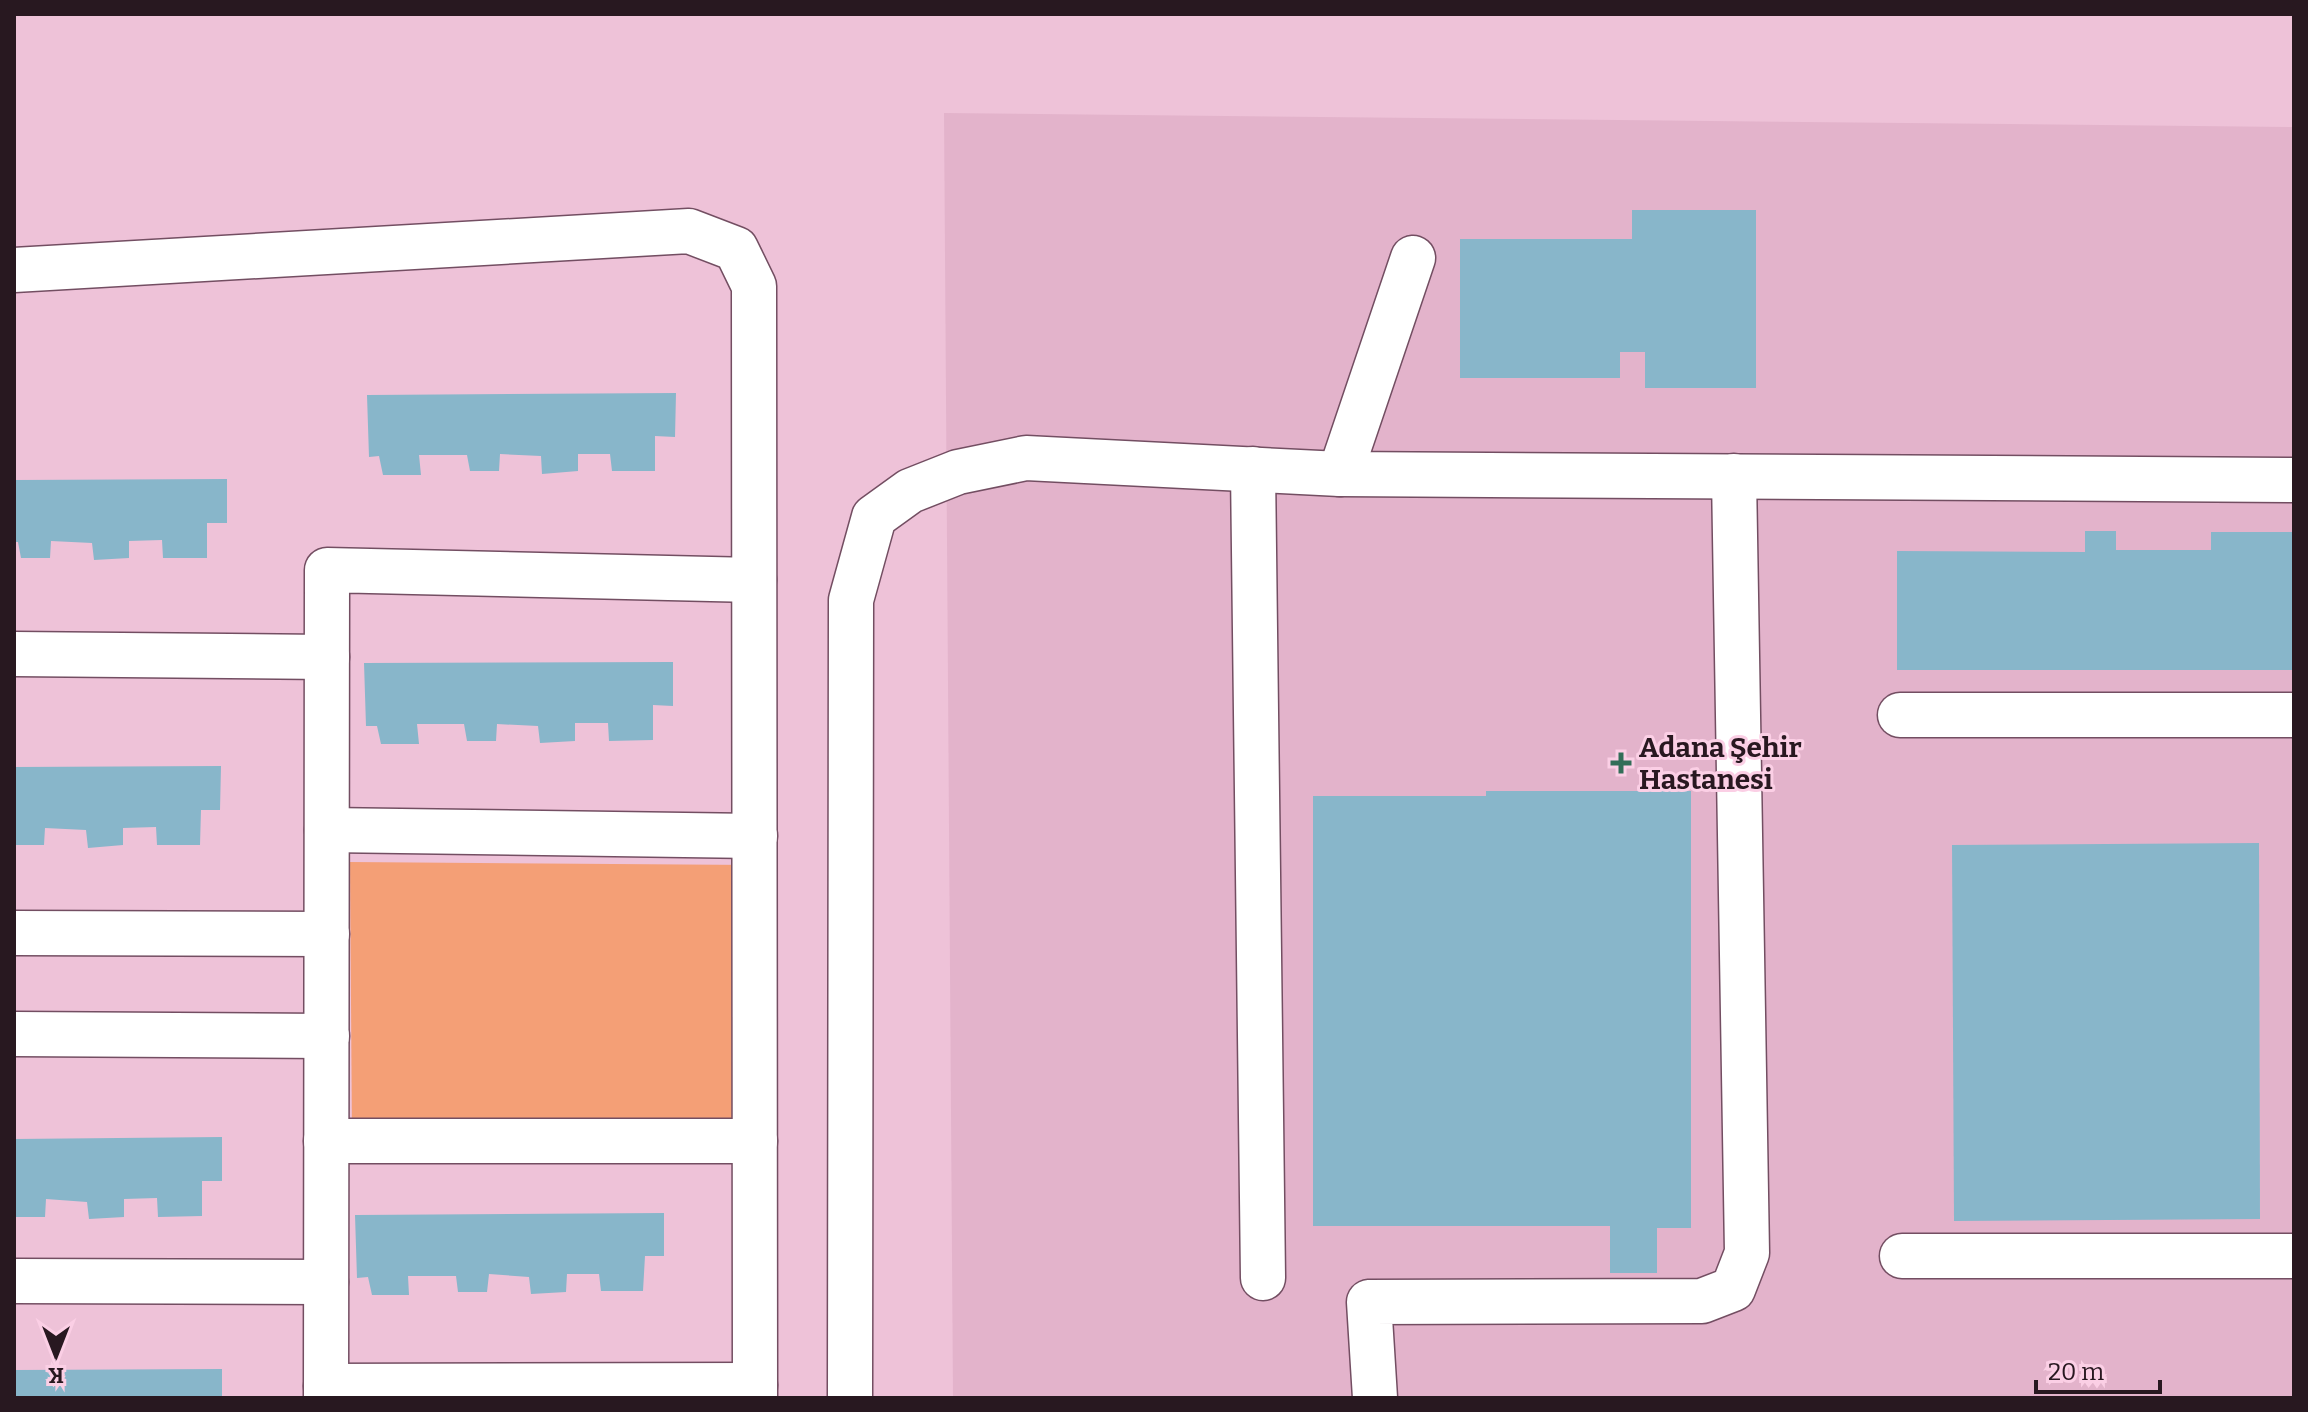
<svg xmlns="http://www.w3.org/2000/svg" width="2308" height="1412" font-family="Bitter,serif">
	<style>
		.built { fill: #e3b3cb }
		.green { fill: #f49f76 }
		.building { fill: #88b6ca }
		.lines { fill: none; stroke-linecap: round; stroke-linejoin: round }
		.minor-casing { stroke: #734e62; stroke-width: 47 }
		.minor { stroke: #fff; stroke-width: 44 }
		.poi-dot { fill: #336e58; stroke: #fbcfe5; stroke-width: 3 }
		.labels { text-anchor: middle; stroke-width: 6; stroke-linejoin: round; paint-order: stroke }
		.poi-label { font-size: 28px; font-weight: bold; fill: #281820; stroke: #fbcfe5; text-anchor: start }
	</style>
	<rect width="100%" height="100%" fill="#eec2d8"/>
	<path class="built" d="M944,113L2294,127V1398H953Z"/>
	<path class="green" d="M350,862L754,865V1135L352,1139Z"/>
	<g class="building">
		<path d="M1632,210H1756V388H1645V352H1620V378H1460V239H1632Z"/>
		<path d="M676,393L675,437L655,436V471H612L610,454H578V471L542,474L541,456L500,454L499,471H470L467,455H419L421,475H383L379,456L369,457L367,395Z"/>
		<path d="M227,479V523H207V558H163L162,540L129,541V558L94,560L92,543L51,541L50,558H21L18,542H14V480Z"/>
		<path d="M2085,531H2116V550H2211V532H2294V670H1897V551L2085,552Z"/>
		<path d="M673,662V706L653,705V740L609,741L608,723H575V741L540,743L538,726L497,724L496,741H467L464,724H417L419,744H381L377,726H366L364,663Z"/>
		<path d="M221,766L220,810H201L200,845H157L156,827L123,828V845L88,848L86,830L45,828L44,845H15L14,767Z"/>
		<path d="M1486,791H1691V1228H1657V1273H1610V1226H1313V796H1486Z"/>
		<path d="M2259,843L2260,1219L1954,1221L1952,845Z"/>
		<path d="M222,1137V1181H202V1216L158,1217L157,1198L124,1199V1217L89,1219L87,1202L46,1199L45,1217H16L14,1139Z"/>
		<path d="M664,1213V1256H645L643,1291H601L599,1274H567L566,1292L531,1294L529,1277L489,1274L487,1292H458L456,1276H408L409,1295H372L368,1277L357,1278L355,1215Z"/>
		<path d="M222,1369V1398H14V1370Z"/>
	</g>
	<g class="lines">
		<defs>
			<g id="minor">
				<path d="M14,270L689,231L736,249L754,286L755,1398"/>
				<path d="M1253,469L1263,1278"/>
				<path d="M1340,474L1413,258"/>
				<path d="M14,654L327,657"/>
				<path d="M1900,715H2294"/>
				<path d="M327,830L755,836"/>
				<path d="M14,933L327,934"/>
				<path d="M14,1034L327,1036"/>
				<path d="M326,1141H755"/>
				<path d="M1902,1256H2294"/>
				<path d="M14,1281L326,1282"/>
				<path d="M326,1386L755,1385"/>
				<path d="M326,1398L327,570L754,580"/>
				<path d="M850,1398L851,600L874,517L910,491L958,472L1026,458L1340,474L2294,480"/>
				<path d="M1375,1398L1369,1302L1702,1301L1733,1289L1747,1253L1734,476"/>
			</g>
		</defs>
		<use href="#minor" class="minor-casing"/>
		<use href="#minor" class="minor"/>
	</g>
	<path class="poi-dot" d="M1617 751h8v8h8v8h-8v8h-8v-8h-8v-8h8z"/>
	<g class="labels">
		<g class="poi-label">
			<text x="1639" y="757">Adana Şehir<tspan x="1639" dy="32">Hastanesi</tspan></text>
		</g>
	</g>
	<rect width="2308" height="1412" fill="none" stroke="#281820" stroke-width="32"/>
	<g transform="translate(56 1356) rotate(180)" stroke="#fbcfe5" stroke-width="6" paint-order="stroke">
	<path d="M0-6L14 30L0 20L-14 30Z" fill="#281820"/>
	<text y="-12" font-size="22" font-weight="bold" text-anchor="middle" fill="#281820">K</text>
	</g>
	<path d="M2036 1380v12h124v-12" fill="none" stroke="#281820" stroke-width="4"/>
	<text x="2048" y="1380" font-size="24" fill="#281820" stroke="#fbcfe5" stroke-width="6" paint-order="stroke">20 m</text>
</svg>
